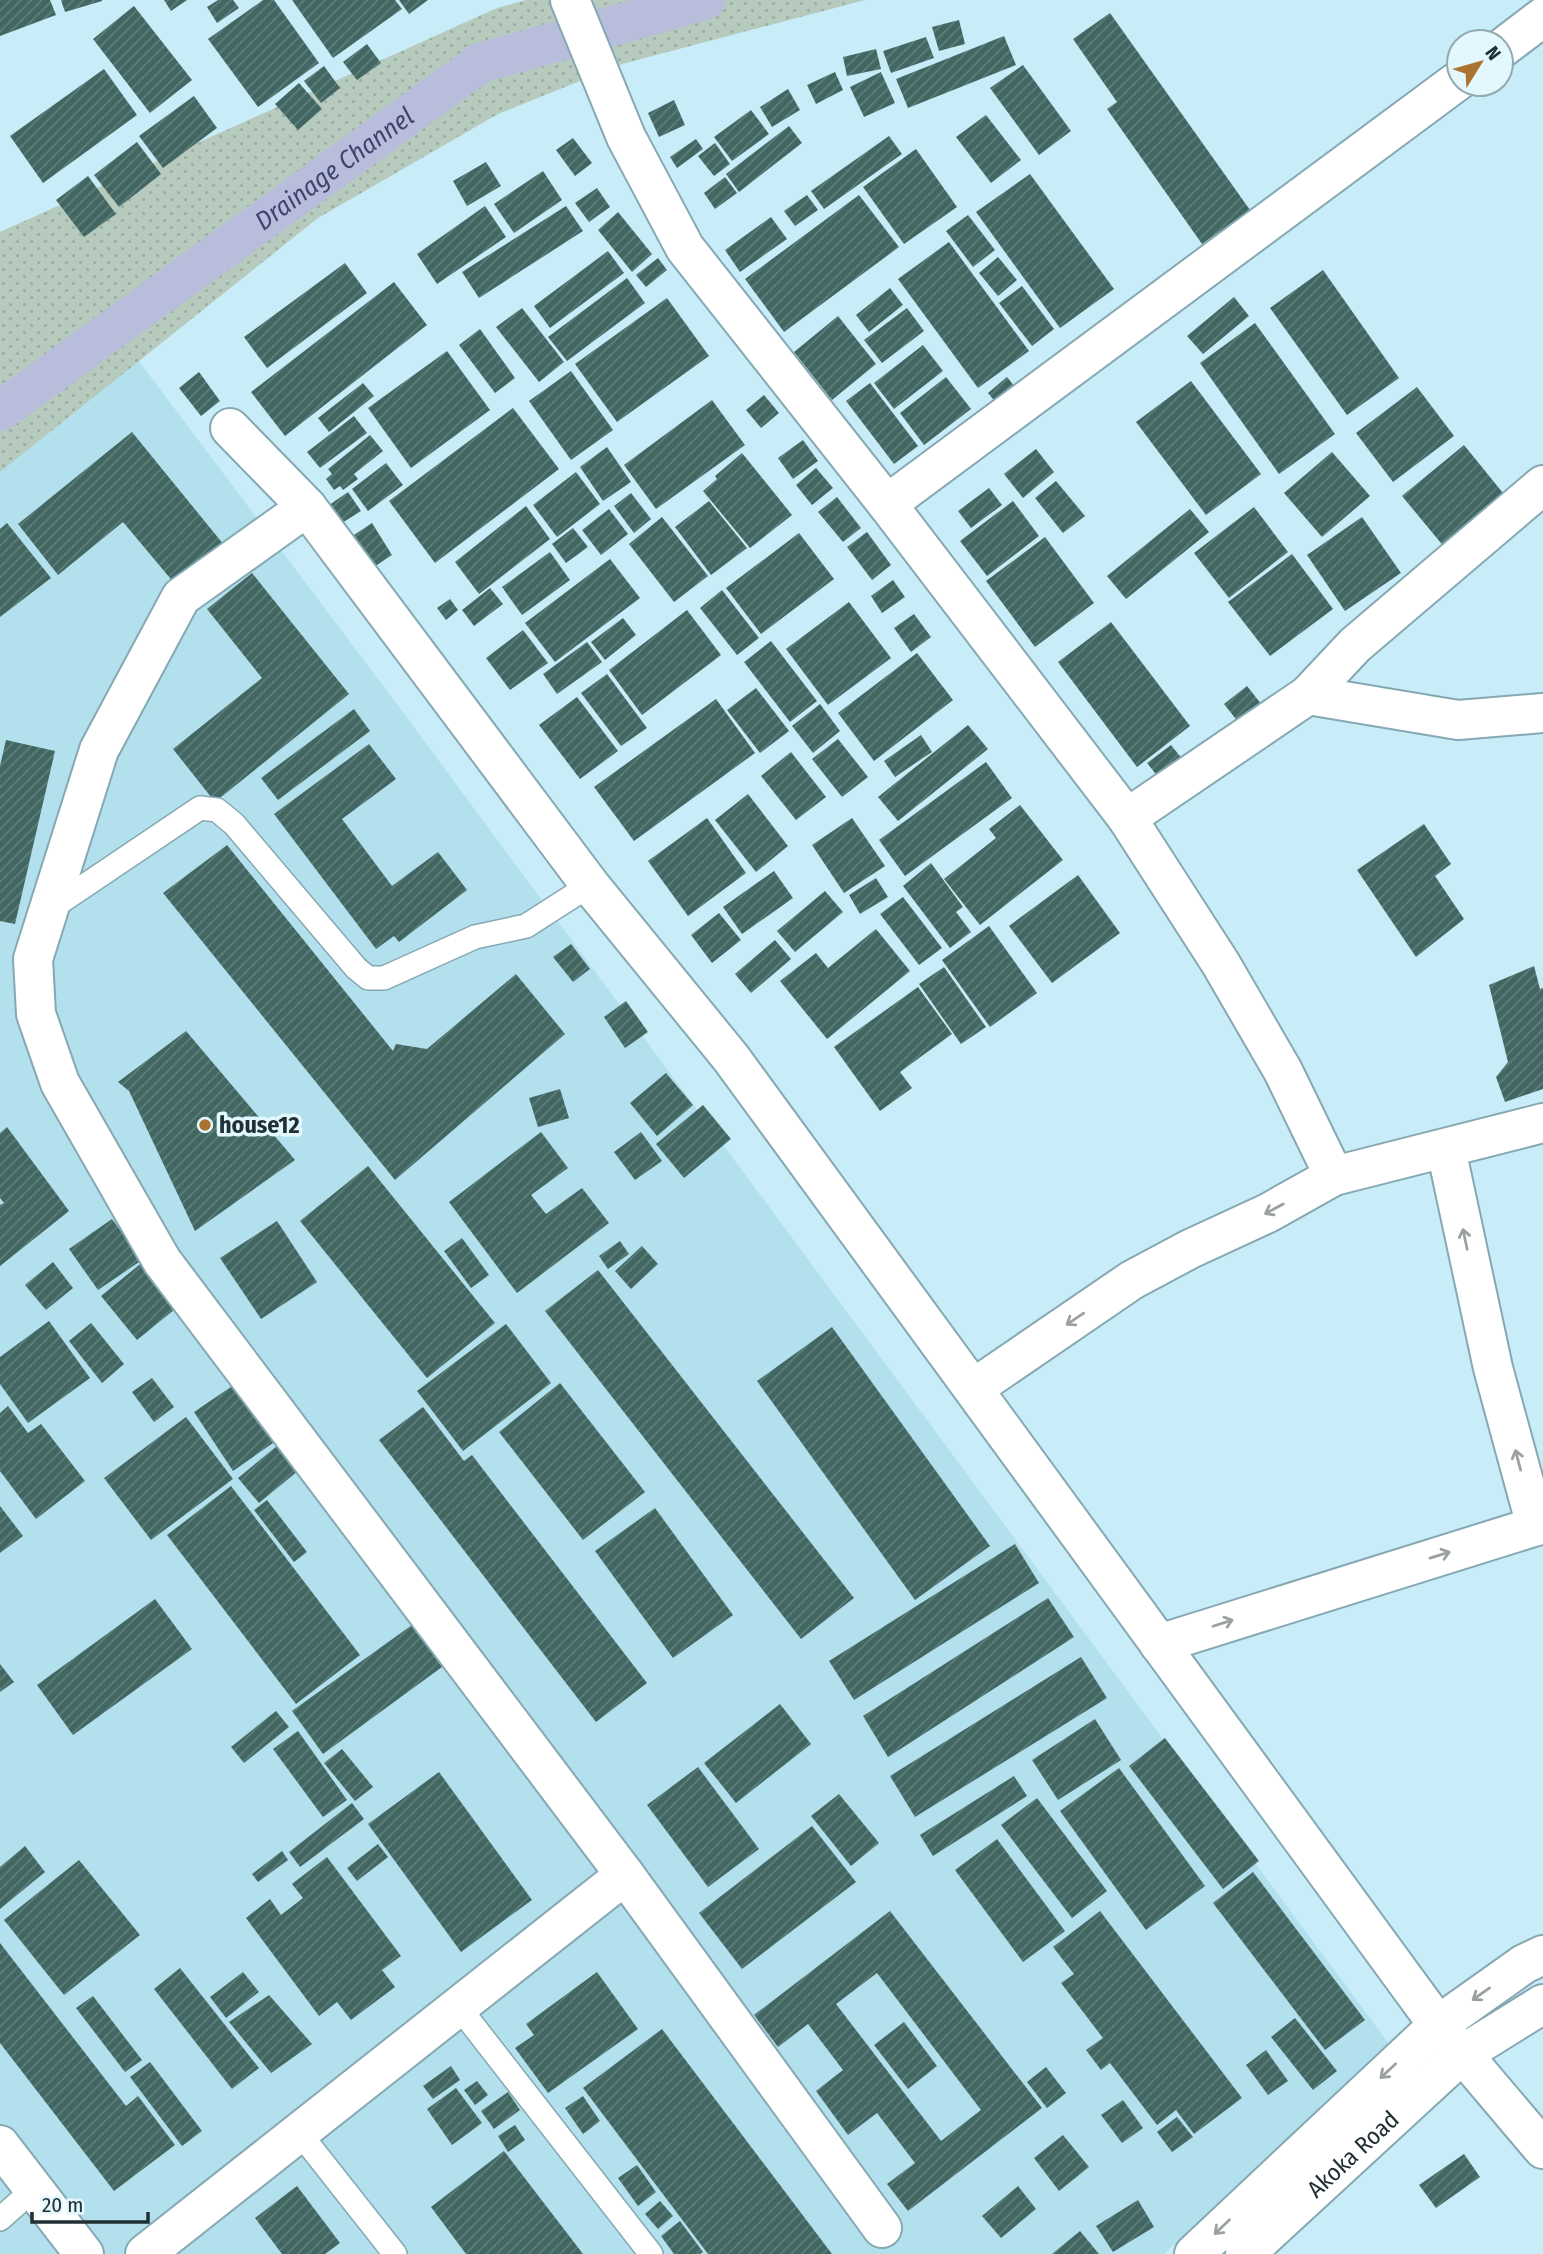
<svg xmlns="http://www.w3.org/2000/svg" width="1543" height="2254" font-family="'Fira Sans Condensed',sans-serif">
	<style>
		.built { fill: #b3e0ed }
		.grass { fill: url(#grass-dots) }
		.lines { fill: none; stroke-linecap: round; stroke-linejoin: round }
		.canal { stroke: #b8bddc; stroke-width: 40 }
		.building { fill: url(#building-hatch); fill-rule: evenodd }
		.service-casing { stroke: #85a8b2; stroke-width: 26 }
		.minor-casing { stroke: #85a8b2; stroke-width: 42 }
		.secondary-casing { stroke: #85a8b2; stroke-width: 42 }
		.service { stroke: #fff; stroke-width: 23 }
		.minor { stroke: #fff; stroke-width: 38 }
		.secondary { stroke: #fff; stroke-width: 38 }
		.oneway { stroke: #9ba1a3 }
		.poi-dot { fill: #ab7230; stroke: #e2f8fe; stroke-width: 2.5 }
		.labels { text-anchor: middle; stroke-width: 7; stroke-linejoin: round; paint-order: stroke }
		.poi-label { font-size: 24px; font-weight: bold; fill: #202f33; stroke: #e2f8fe; text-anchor: start }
		.street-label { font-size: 24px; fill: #202f33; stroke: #e2f8fe }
		.water-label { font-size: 26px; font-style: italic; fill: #404470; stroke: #e2f8fe }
	</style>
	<defs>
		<pattern id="grass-dots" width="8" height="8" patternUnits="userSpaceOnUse" patternTransform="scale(1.75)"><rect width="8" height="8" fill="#b6cabd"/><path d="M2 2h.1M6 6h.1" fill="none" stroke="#9caea3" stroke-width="1.8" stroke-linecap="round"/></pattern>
		<pattern id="building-hatch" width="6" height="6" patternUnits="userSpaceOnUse" patternTransform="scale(1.75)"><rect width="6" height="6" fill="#426763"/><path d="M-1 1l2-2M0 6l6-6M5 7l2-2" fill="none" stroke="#607e7b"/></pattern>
	</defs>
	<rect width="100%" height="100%" fill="#c8edf8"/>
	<path class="built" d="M135,356L399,707L1389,2044L1164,2254H0V446Z"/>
	<path class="grass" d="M526,0H865L622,64L498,114L318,218L0,472V232L497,8Z"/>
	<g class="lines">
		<path class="canal" id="s1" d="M0,411L480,63L705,0"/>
	</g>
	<g class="building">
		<path d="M0,0H50L56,15L0,36Z"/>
		<path d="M61,0H102V1L65,12Z"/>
		<path d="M164,0H187L171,11Z"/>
		<path d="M218,0H233L239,8L217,23L207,7Z"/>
		<path d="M263,0H274L319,63L258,107L208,39Z"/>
		<path d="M292,0H395L402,9L333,58Z"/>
		<path d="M399,0H428L409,14Z"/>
		<path d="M134,6L192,80L150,113L93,39Z"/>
		<path d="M1110,13L1250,210L1202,244L1107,109L1117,102L1073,39Z"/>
		<path d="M959,20L965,44L939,51L932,27Z"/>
		<path d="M1004,36L1016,65L908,108L896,79Z"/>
		<path d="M926,37L934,58L891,73L883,51Z"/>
		<path d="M367,44L381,63L357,80L343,62Z"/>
		<path d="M876,49L881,69L847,76L843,57Z"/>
		<path d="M1023,65L1071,131L1039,155L990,88Z"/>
		<path d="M324,66L340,88L321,103L304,81Z"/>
		<path d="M104,69L137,115L43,183L10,136Z"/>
		<path d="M835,72L843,90L816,104L807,85Z"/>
		<path d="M881,72L895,103L864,117L850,87Z"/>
		<path d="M299,83L322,109L298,130L275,104Z"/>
		<path d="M788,89L800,110L772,127L760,107Z"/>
		<path d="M194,96L217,128L163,168L139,136Z"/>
		<path d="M674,100L685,125L659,137L648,113Z"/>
		<path d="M751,110L769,134L732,161L714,137Z"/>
		<path d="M986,115L1021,160L991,183L956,137Z"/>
		<path d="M789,126L802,143L739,192L726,174Z"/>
		<path d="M889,136L902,154L824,209L811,191Z"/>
		<path d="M573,138L592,163L575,176L556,150Z"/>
		<path d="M696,139L703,149L677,168L670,157Z"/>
		<path d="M137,142L161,174L119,207L94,175Z"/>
		<path d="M715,143L730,164L714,176L698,156Z"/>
		<path d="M916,149L957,207L904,244L863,187Z"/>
		<path d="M486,162L501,186L467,206L453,181Z"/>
		<path d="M543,171L562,200L514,233L494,204Z"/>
		<path d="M1030,174L1114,289L1060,328L976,212Z"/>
		<path d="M88,176L116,214L84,237L56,200Z"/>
		<path d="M725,177L737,193L715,209L704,193Z"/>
		<path d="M597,188L610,207L589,222L575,203Z"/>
		<path d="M807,195L818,210L795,226L784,211Z"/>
		<path d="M859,195L899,247L784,332L745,279Z"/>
		<path d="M485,206L506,237L437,284L417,254Z"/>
		<path d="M566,206L583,231L479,298L462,272Z"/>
		<path d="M618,212L652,254L632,272L598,230Z"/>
		<path d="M968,215L995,250L973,267L946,231Z"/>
		<path d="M771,217L787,239L740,272L725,250Z"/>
		<path d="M949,242L1029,351L978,388L898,279Z"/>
		<path d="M608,251L624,273L550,328L534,306Z"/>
		<path d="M998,257L1017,280L998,296L979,273Z"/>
		<path d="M658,258L667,270L646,287L636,275Z"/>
		<path d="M345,263L367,293L267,368L244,337Z"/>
		<path d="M1323,270L1399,378L1347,415L1270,308Z"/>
		<path d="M627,278L645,303L567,361L548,337Z"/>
		<path d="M394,282L427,325L285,436L251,392Z"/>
		<path d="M1022,286L1054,329L1032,346L999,303Z"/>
		<path d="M890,288L903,305L869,332L856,315Z"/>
		<path d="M1234,297L1249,316L1203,354L1187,336Z"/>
		<path d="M667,298L709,356L617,422L575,364Z"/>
		<path d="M522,308L564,362L539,382L496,327Z"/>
		<path d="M907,308L924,331L882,363L864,340Z"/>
		<path d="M838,316L876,364L832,400L794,352Z"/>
		<path d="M1255,323L1335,434L1279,474L1200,363Z"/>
		<path d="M480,329L515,378L495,393L459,345Z"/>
		<path d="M923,345L943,371L894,409L874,383Z"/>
		<path d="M447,351L490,410L411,468L368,408Z"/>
		<path d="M571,371L613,430L571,460L529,401Z"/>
		<path d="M199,372L220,401L201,416L179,388Z"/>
		<path d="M946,377L971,409L924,445L900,413Z"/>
		<path d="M1007,377L1020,393L1001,409L988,393Z"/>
		<path d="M1191,381L1261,474L1206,515L1136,422Z"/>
		<path d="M363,383L374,396L329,432L318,418Z"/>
		<path d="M870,383L918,446L894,464L846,401Z"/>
		<path d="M1417,387L1454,436L1393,482L1356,433Z"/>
		<path d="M764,395L779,413L761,428L746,410Z"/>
		<path d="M712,400L745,445L656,509L624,465Z"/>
		<path d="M513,408L559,469L435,563L389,501Z"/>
		<path d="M354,416L367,433L320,468L307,452Z"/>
		<path d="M132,432L224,545L175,584L123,522L58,575L18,524Z"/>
		<path d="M370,435L383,451L354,474L358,479L343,490L340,486L334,490L326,479L332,474L328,469Z"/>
		<path d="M803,440L818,461L793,479L778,458Z"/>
		<path d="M1464,445L1507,498L1445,548L1402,496Z"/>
		<path d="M607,447L631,482L603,501L580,467Z"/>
		<path d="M1036,449L1054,472L1023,498L1004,474Z"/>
		<path d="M1332,452L1370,496L1322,537L1284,493Z"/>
		<path d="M742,453L792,515L750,548L703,491L717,479L715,476Z"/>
		<path d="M386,463L403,485L368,511L352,489Z"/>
		<path d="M816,468L833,488L812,505L796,485Z"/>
		<path d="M576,472L600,504L557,537L533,505Z"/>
		<path d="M1056,481L1085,516L1063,533L1035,498Z"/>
		<path d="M989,488L1002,505L971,528L958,511Z"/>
		<path d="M348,492L361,511L334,528L322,510Z"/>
		<path d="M631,493L651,519L634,533L614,506Z"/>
		<path d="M837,497L861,528L843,542L818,512Z"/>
		<path d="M709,501L747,548L711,575L675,527Z"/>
		<path d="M1013,501L1039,536L987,576L960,541Z"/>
		<path d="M526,506L550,539L479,594L455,562Z"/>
		<path d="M1254,507L1288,552L1229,598L1194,553Z"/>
		<path d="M609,509L628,534L601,555L582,530Z"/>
		<path d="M1190,509L1209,532L1126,599L1107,576Z"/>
		<path d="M662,517L708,576L674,602L629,544Z"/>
		<path d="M1362,517L1401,573L1345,611L1307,555Z"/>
		<path d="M7,523L51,578L0,617V529Z"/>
		<path d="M372,523L392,555L368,571L348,539Z"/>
		<path d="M573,528L588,547L566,563L552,544Z"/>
		<path d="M867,532L891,565L872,580L847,547Z"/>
		<path d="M799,533L834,579L761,634L726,588Z"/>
		<path d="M1045,537L1094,603L1035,647L986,581Z"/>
		<path d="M550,552L570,580L522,615L502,587Z"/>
		<path d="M1292,554L1333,609L1270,656L1228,602Z"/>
		<path d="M610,559L640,598L555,662L525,623Z"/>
		<path d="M252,573L349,694L215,802L173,749L262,678L207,609Z"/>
		<path d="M893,580L905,597L882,613L871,596Z"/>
		<path d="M490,588L503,604L474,626L462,610Z"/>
		<path d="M722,590L759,638L737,655L700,608Z"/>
		<path d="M450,599L458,610L446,620L437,608Z"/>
		<path d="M849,602L891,658L828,705L786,649Z"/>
		<path d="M687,610L721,655L642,715L609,670Z"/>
		<path d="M914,614L931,637L911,652L894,628Z"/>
		<path d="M623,618L636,635L605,660L591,642Z"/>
		<path d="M1111,622L1190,726L1137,767L1058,662Z"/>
		<path d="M523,630L548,663L510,690L486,658Z"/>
		<path d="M771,641L817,701L790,722L744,662Z"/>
		<path d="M587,642L602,662L557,694L543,674Z"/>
		<path d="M917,653L953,700L874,761L838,713Z"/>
		<path d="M607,674L647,728L621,746L581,693Z"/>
		<path d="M1247,686L1269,714L1246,732L1224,704Z"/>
		<path d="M756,688L789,731L760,753L727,710Z"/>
		<path d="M577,697L618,751L580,779L539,725Z"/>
		<path d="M716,699L755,753L634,841L594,787Z"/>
		<path d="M820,704L840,731L813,753L792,726Z"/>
		<path d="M354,709L370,731L278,800L261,778Z"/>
		<path d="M968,725L988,749L898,821L878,797Z"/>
		<path d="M921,735L932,752L895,777L884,761Z"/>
		<path d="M838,739L868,777L842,797L812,759Z"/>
		<path d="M6,740L55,751L15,924L0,921V766Z"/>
		<path d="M369,744L396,779L342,819L392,886L438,852L467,890L399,942L394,936L376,949L274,814Z"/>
		<path d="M1171,745L1183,760L1159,778L1147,763Z"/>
		<path d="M791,752L826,797L796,820L761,776Z"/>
		<path d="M986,762L1012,798L905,876L879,840Z"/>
		<path d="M748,794L788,846L756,872L715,820Z"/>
		<path d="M1020,805L1063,860L980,925L944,879L996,838L989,829Z"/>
		<path d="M707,818L746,873L688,916L648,861Z"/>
		<path d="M852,818L885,866L844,893L812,845Z"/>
		<path d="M1424,824L1451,864L1435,876L1464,919L1416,957L1357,870Z"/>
		<path d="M227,845L393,1051L396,1044L427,1049L516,974L565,1034L395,1180L163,893Z"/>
		<path d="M931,863L963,907L956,912L971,932L950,948L903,886Z"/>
		<path d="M774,871L793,898L742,934L723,907Z"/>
		<path d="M1078,875L1120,933L1052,983L1009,926Z"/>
		<path d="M876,878L888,897L860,914L849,895Z"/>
		<path d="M825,891L843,912L795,952L777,931Z"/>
		<path d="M903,897L942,948L919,965L880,914Z"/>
		<path d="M719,913L741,940L712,963L691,935Z"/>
		<path d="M989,926L1037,993L990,1027L942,960Z"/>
		<path d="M876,929L910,971L827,1039L780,981L816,953L828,968Z"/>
		<path d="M775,940L791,959L751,993L735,974Z"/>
		<path d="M571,944L590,969L573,982L553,957Z"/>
		<path d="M1534,966L1540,989L1543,988V1089L1505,1102L1496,1077L1508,1062L1489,985Z"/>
		<path d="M944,967L986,1027L961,1044L919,984Z"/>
		<path d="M918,987L952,1034L900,1072L912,1088L880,1111L834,1047Z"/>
		<path d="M626,1001L648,1032L625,1048L604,1017Z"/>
		<path d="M186,1031L295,1160L195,1231L129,1091L118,1082Z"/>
		<path d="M666,1073L693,1105L657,1136L630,1103Z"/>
		<path d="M560,1089L569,1118L538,1127L529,1098Z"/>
		<path d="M703,1105L731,1139L684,1178L656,1144Z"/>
		<path d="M7,1127L69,1211L0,1266V1205L4,1203L0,1198V1133Z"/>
		<path d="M541,1132L568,1168L531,1195L546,1214L582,1188L609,1223L517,1293L449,1202Z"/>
		<path d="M641,1132L662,1161L635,1180L614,1152Z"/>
		<path d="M368,1166L495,1323L427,1378L300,1221Z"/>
		<path d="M112,1219L142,1260L98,1290L69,1249Z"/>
		<path d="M277,1221L317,1282L261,1319L220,1258Z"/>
		<path d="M462,1238L489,1275L471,1288L444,1251Z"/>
		<path d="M620,1241L629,1254L608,1269L599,1256Z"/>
		<path d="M642,1246L658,1264L631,1289L615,1271Z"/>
		<path d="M144,1261L180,1305L137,1340L101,1296Z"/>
		<path d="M53,1262L73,1288L46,1310L25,1285Z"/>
		<path d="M598,1270L854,1598L801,1639L545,1311Z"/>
		<path d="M49,1321L90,1378L28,1423L0,1384V1357Z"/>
		<path d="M91,1323L124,1364L102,1383L69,1341Z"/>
		<path d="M506,1324L551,1383L463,1451L417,1391Z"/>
		<path d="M832,1327L990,1546L915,1600L757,1381Z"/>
		<path d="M152,1378L174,1407L154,1422L132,1392Z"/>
		<path d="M244,1378L283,1436L233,1471L194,1412Z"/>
		<path d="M560,1383L645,1492L583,1540L499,1432Z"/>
		<path d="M8,1406L28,1433L41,1424L85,1481L36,1519L0,1471V1413Z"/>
		<path d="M423,1407L464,1461L472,1455L647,1683L596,1722L379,1440Z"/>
		<path d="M186,1417L233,1479L151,1540L104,1478Z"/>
		<path d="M289,1436L310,1461L259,1503L238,1478Z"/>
		<path d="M231,1486L360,1655L296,1704L167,1535Z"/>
		<path d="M267,1500L307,1552L294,1562L254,1510Z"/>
		<path d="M0,1506L23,1536L0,1553Z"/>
		<path d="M655,1508L733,1615L673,1658L595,1551Z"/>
		<path d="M1015,1544L1039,1583L854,1700L829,1661Z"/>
		<path d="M1048,1598L1074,1637L888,1757L863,1716Z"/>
		<path d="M155,1599L192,1649L73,1735L37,1685Z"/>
		<path d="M412,1625L442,1667L323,1754L292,1711Z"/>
		<path d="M1081,1657L1107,1698L915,1817L890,1776Z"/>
		<path d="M0,1664L14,1682L0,1692Z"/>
		<path d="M780,1704L811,1744L736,1803L704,1763Z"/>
		<path d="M276,1711L289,1727L244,1763L231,1747Z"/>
		<path d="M1095,1719L1121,1760L1058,1800L1032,1760Z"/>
		<path d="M298,1731L347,1800L323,1817L273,1749Z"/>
		<path d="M1165,1738L1259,1861L1223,1889L1129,1766Z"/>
		<path d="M342,1749L373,1787L355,1801L324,1763Z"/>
		<path d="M698,1767L759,1849L708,1887L647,1805Z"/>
		<path d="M1119,1768L1205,1886L1146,1930L1060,1811Z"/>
		<path d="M439,1772L532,1900L461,1952L368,1824Z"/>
		<path d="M1014,1776L1027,1796L933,1856L920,1835Z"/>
		<path d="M839,1794L879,1843L851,1866L811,1816Z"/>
		<path d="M1037,1798L1107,1891L1072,1918L1001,1825Z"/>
		<path d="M352,1803L364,1819L300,1867L289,1852Z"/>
		<path d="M812,1826L856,1882L742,1969L699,1913Z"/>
		<path d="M997,1839L1065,1931L1023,1962L955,1870Z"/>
		<path d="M378,1844L388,1857L357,1881L347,1868Z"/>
		<path d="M25,1846L45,1872L0,1909V1867Z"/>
		<path d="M282,1851L288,1860L258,1882L252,1874Z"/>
		<path d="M327,1857L401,1956L382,1970L395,1987L351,2020L337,2002L319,2016L246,1918L270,1899L281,1915L303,1898L292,1884Z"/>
		<path d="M79,1860L140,1935L64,1995L4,1920Z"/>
		<path d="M1253,1872L1365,2020L1325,2050L1213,1903Z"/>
		<path d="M890,1911L1042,2108L908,2211L887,2184L915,2163L877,2113L848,2135L816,2091L843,2070L808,2024L778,2047L754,2015ZM877,1973L981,2110L941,2141L836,2004Z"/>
		<path d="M1100,1911L1242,2098L1194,2134L1176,2110L1157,2125L1110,2063L1101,2070L1086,2050L1103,2038L1061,1983L1074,1974L1053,1947Z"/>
		<path d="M0,1943L126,2106L138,2096L175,2145L114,2191L0,2043Z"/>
		<path d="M180,1968L259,2068L232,2089L154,1989Z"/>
		<path d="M243,1972L259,1992L226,2018L210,1997Z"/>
		<path d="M597,1972L638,2029L548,2093L515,2048L534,2035L526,2024Z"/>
		<path d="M269,1995L312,2044L271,2073L229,2022Z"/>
		<path d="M93,1996L142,2060L125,2072L76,2008Z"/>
		<path d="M1295,2018L1337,2071L1313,2090L1271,2037Z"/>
		<path d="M904,2022L937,2066L908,2089L874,2045Z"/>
		<path d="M662,2029L832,2254H708L583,2088Z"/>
		<path d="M1266,2050L1288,2081L1268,2095L1246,2065Z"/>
		<path d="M150,2062L202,2131L182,2146L130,2077Z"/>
		<path d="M451,2066L460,2080L433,2099L423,2086Z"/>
		<path d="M1046,2067L1066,2093L1047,2108L1027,2082Z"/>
		<path d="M477,2081L488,2095L475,2105L464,2090Z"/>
		<path d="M456,2088L482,2123L452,2145L427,2109Z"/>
		<path d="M508,2092L520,2110L494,2129L481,2111Z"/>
		<path d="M583,2096L600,2121L583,2134L565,2108Z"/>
		<path d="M1123,2100L1143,2128L1122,2143L1101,2115Z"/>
		<path d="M1177,2117L1193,2137L1172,2152L1157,2132Z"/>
		<path d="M515,2125L525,2140L508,2152L498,2136Z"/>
		<path d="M1063,2135L1089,2167L1059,2191L1034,2158Z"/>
		<path d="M504,2151L583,2254H466L431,2207Z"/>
		<path d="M1464,2154L1480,2177L1436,2208L1419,2185Z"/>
		<path d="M637,2165L656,2192L638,2206L618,2178Z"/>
		<path d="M297,2186L340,2243L325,2254H282L255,2218Z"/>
		<path d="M1018,2186L1036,2209L1001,2238L982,2216Z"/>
		<path d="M1138,2200L1154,2227L1113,2252L1096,2226Z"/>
		<path d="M660,2201L673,2216L658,2229L645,2214Z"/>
		<path d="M680,2221L703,2252L700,2254H674L661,2236Z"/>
		<path d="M1080,2231L1099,2254H1052Z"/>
	</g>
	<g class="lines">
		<defs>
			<g id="service">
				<path d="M50,909L200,808L217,810L234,824L356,968L368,978H384L475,937L526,926L590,885"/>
				<path d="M458,2006L651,2254"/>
				<path d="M298,2131L395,2254"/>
				<path d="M0,2219L34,2189"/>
			</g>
			<g id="minor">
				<path d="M570,0L626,137L685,248L887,504L1127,818L1221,964L1283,1071L1334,1176"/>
				<path d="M1501,49L1543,17"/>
				<path d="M230,428L307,507L590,885L731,1058L1438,2025L1543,2149"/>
				<path d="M887,504L1459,80"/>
				<path d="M307,507L181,597L99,750L33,959L36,1014L60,1083L162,1261L625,1875L882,2228"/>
				<path d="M1308,695L1458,720L1543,713"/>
				<path d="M1127,818L1308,695L1355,645L1543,485"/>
				<path d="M1446,1149L1493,1368L1536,1526"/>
				<path d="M974,1388L1132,1280L1190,1249L1268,1213L1334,1176L1543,1123"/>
				<path d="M1159,1644L1543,1524"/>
				<path d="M0,2145L84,2254"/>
				<path d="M145,2254L625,1875"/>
			</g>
			<g id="secondary">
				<path d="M1194,2254L1438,2025L1524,1964L1543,1955"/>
				<path id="s2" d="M1245,2254L1461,2055L1543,2004"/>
			</g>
		</defs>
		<use href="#service" class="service-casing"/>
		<use href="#minor" class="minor-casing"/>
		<use href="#secondary" class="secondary-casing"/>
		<use href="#service" class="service"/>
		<use href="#minor" class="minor"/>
		<use href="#secondary" class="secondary"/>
	</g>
	<defs><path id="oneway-shaft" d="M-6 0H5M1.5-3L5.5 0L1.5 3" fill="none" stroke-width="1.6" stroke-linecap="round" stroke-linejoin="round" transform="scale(1.75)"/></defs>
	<g class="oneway">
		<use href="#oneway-shaft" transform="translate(1274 1209) rotate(152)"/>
		<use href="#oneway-shaft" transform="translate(1465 1239) rotate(-102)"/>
		<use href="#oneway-shaft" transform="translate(1075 1319) rotate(146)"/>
		<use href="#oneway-shaft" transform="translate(1518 1460) rotate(-105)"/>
		<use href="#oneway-shaft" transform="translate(1440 1555) rotate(-17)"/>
		<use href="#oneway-shaft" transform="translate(1223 1623) rotate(-18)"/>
		<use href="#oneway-shaft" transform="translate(1481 1994) rotate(145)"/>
		<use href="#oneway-shaft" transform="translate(1388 2071) rotate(137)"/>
		<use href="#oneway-shaft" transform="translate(1222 2227) rotate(136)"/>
	</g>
	<circle class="poi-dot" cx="205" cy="1125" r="7"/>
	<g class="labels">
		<g class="poi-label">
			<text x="219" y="1133">house12</text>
		</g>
		<g class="street-label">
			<text dy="8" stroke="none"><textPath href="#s2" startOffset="147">Akoka Road</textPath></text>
		</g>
		<g class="water-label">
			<text dy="9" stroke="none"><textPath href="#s1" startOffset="413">Drainage Channel</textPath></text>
		</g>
	</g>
	<g transform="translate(1480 63) rotate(53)"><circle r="33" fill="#e2f8fe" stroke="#94a8ad" stroke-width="2"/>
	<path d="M0-5L12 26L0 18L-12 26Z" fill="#ab7230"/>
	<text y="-10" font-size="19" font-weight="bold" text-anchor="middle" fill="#202f33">N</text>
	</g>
	<path d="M32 2212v10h116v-10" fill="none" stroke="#202f33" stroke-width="3.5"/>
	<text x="42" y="2212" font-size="21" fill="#202f33" stroke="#e2f8fe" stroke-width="5" paint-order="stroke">20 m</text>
</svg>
